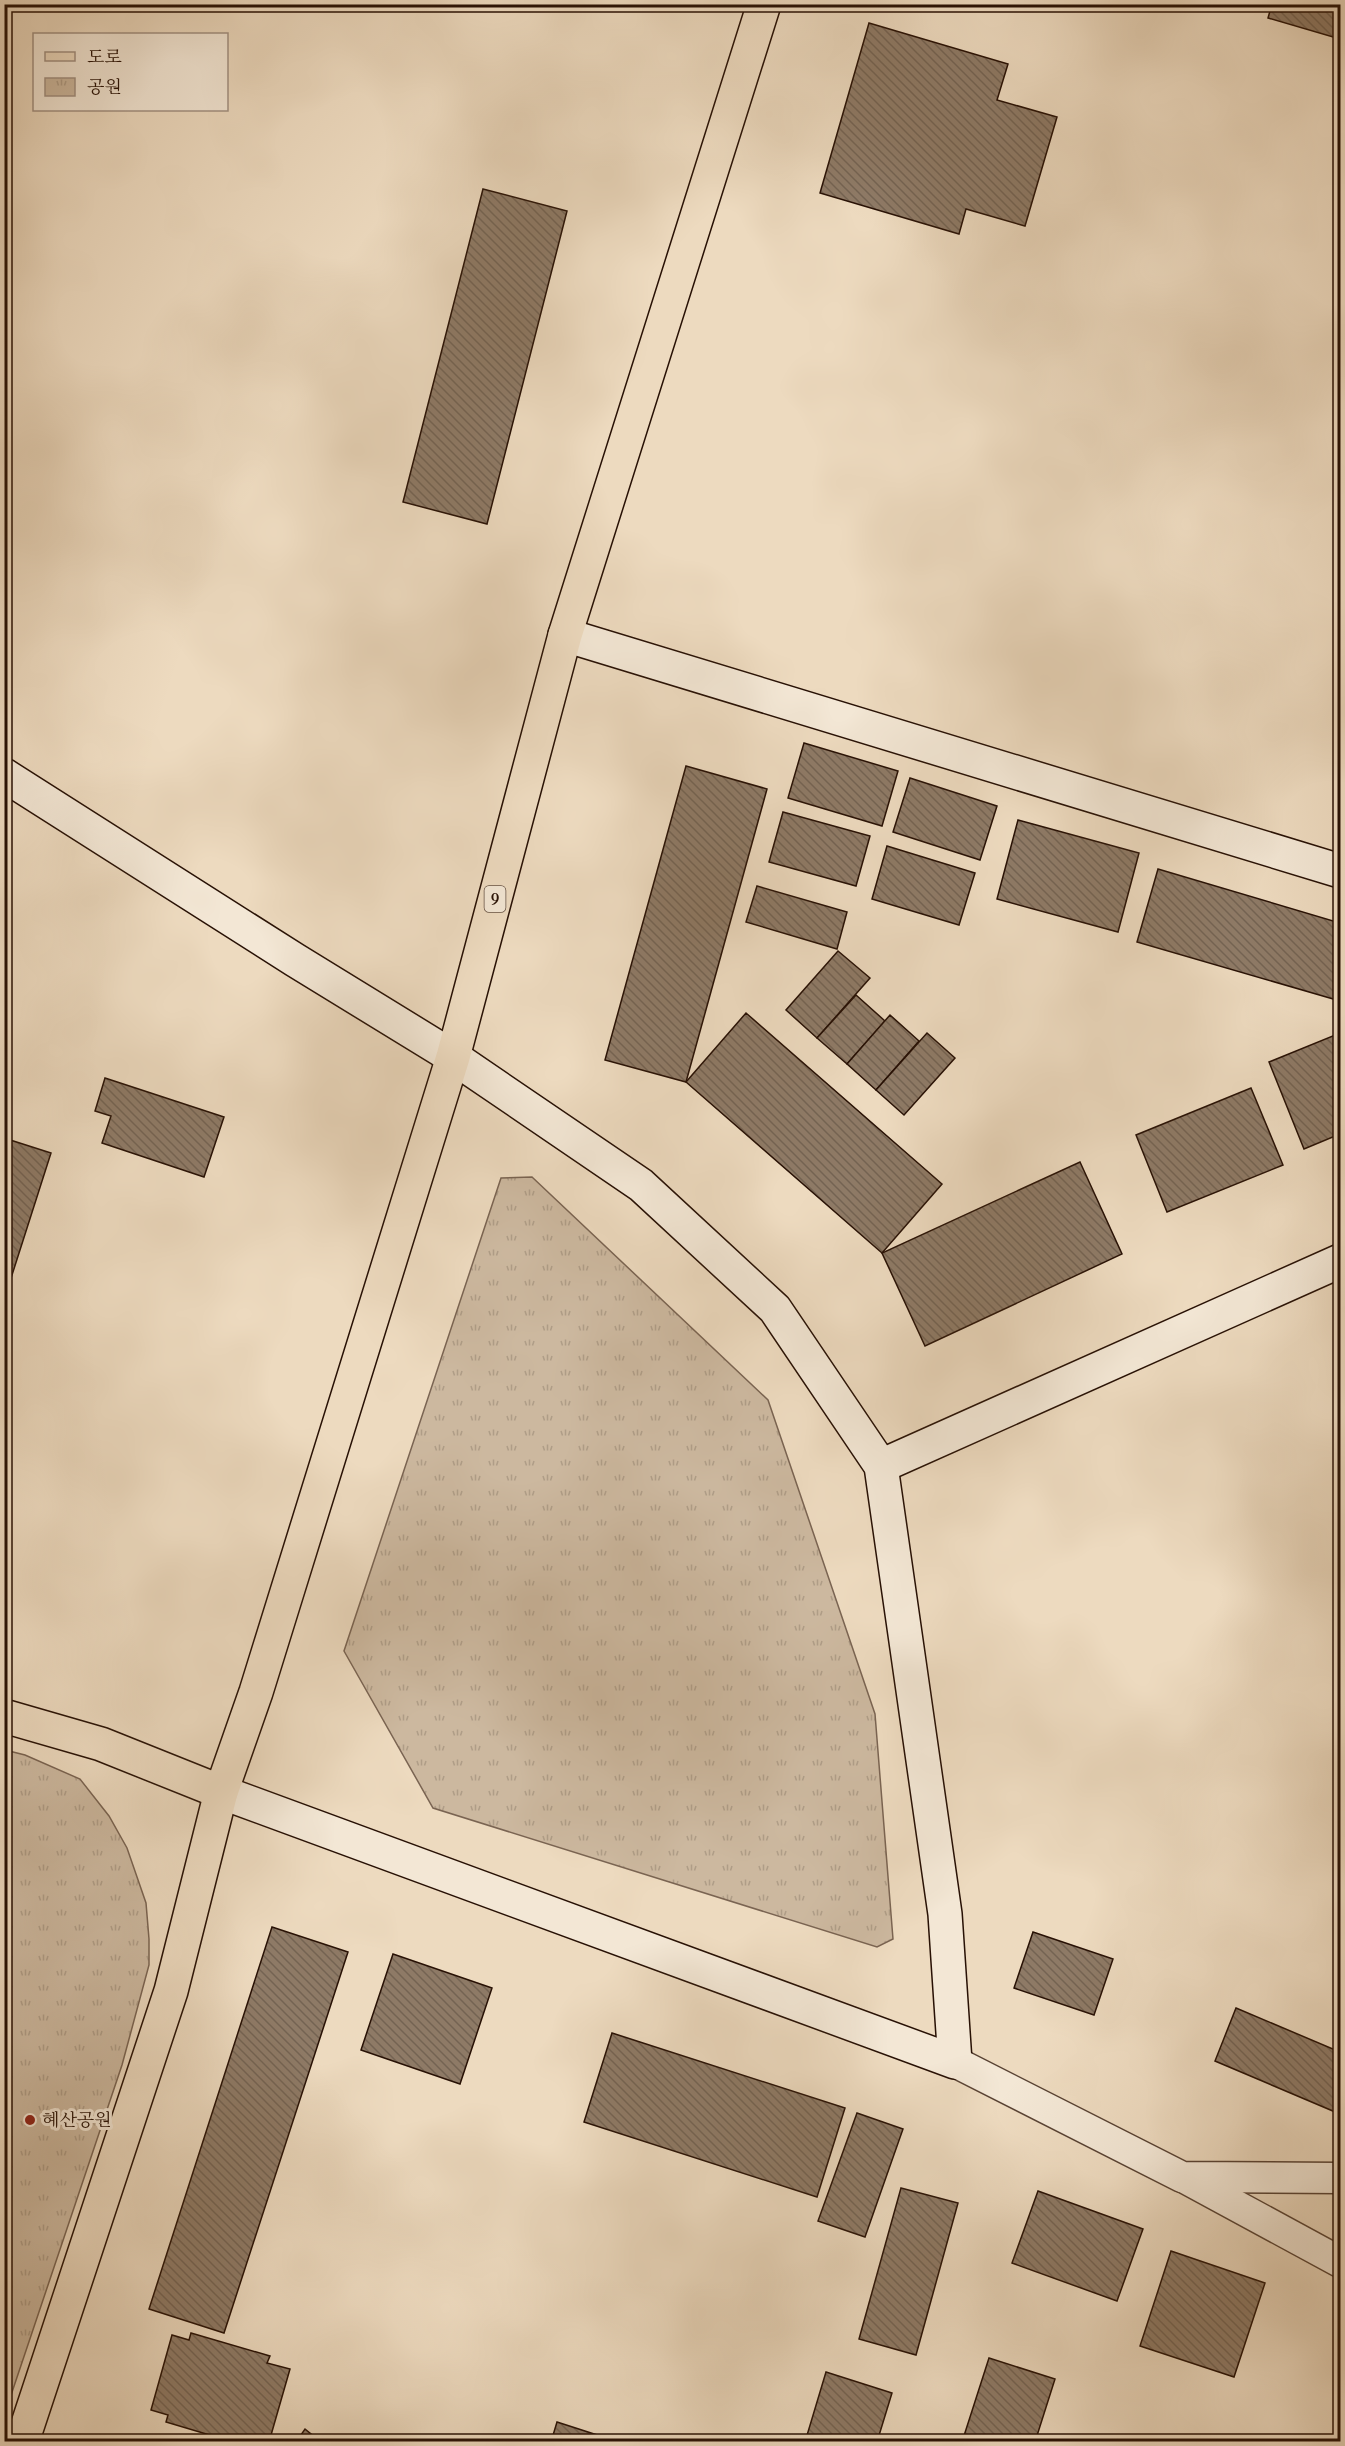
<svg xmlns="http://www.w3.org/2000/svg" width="1345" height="2446" font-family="Cardo,'Noto Serif KR',serif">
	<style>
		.park { fill: url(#park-tufts); stroke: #7a6452; stroke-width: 1.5 }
		.building { fill: url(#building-back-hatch); stroke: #281105; stroke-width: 1.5 }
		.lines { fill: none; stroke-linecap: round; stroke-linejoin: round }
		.street-casing { stroke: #594334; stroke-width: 33 }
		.secondary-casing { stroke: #281105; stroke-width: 36 }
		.primary-casing { stroke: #281105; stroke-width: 36 }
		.street { stroke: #f3e7d5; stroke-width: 30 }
		.secondary { stroke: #f3e7d5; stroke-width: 33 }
		.primary { stroke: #eddabf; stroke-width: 33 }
		.poi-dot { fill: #8f2418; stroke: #f3e7d5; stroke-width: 2 }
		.labels { text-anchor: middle; stroke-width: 6; stroke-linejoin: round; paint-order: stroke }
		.shield { fill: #f3e7d5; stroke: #655143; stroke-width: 1.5 }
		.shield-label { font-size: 16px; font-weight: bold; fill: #281105 }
		.poi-label { font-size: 18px; fill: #281105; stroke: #f3e7d5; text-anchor: start }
	</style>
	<defs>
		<pattern id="park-tufts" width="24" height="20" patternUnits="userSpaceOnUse" patternTransform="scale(1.5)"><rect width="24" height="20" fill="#ccb89f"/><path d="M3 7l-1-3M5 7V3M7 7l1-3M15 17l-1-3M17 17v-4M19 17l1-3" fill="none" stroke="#af9d87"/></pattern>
		<pattern id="building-back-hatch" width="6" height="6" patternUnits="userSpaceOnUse" patternTransform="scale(1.5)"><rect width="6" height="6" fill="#8e7a66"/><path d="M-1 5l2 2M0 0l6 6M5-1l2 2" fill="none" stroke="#746352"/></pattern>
	</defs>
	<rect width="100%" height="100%" fill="#eddabf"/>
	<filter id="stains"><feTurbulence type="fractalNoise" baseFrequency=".00333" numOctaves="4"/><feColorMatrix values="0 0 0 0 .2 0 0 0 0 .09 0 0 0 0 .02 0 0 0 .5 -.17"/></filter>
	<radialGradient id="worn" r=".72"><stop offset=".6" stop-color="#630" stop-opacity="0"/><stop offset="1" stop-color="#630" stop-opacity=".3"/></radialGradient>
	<g class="park">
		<path d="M532,1177L768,1400L875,1714L893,1939L877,1947L433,1808L344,1651L501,1178Z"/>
		<path d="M5,1750L25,1755L80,1779L109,1816L127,1848L146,1903L149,1939V1965L122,2065L5,2413Z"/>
	</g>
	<g class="building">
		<path d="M1272,4H1340V39L1268,18Z"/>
		<path d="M869,23L1008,64L997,100L1057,117L1025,226L966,209L959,234L820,193Z"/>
		<path d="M483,189L567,211L487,524L403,502Z"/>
		<path d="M804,743L898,771L882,826L788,798Z"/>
		<path d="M686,766L767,789L686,1082L605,1060Z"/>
		<path d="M910,778L997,806L980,860L893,832Z"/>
		<path d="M783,812L870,836L856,886L769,862Z"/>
		<path d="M1018,820L1139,853L1118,932L997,899Z"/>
		<path d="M887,846L975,873L959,925L872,899Z"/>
		<path d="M1158,869L1340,923V1001L1137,942Z"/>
		<path d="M757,886L847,912L837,949L746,922Z"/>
		<path d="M838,951L870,978L817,1038L786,1010Z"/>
		<path d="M856,995L885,1021L847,1064L817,1038Z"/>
		<path d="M746,1013L942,1184L882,1253L686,1082Z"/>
		<path d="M890,1015L919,1041L876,1090L847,1064Z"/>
		<path d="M927,1033L955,1058L904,1115L876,1090Z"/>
		<path d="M1340,1033V1134L1304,1149L1269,1062Z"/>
		<path d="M105,1078L224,1117L204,1177L102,1143L111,1116L95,1111Z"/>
		<path d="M1251,1088L1283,1165L1167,1212L1136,1135Z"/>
		<path d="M4,1138L51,1153L4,1300Z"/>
		<path d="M1080,1162L1122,1254L925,1346L882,1253Z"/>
		<path d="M272,1927L348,1952L224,2333L149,2309Z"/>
		<path d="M1033,1932L1113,1959L1094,2015L1014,1988Z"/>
		<path d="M393,1954L492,1988L460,2084L361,2050Z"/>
		<path d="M1236,2008L1340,2052V2114L1215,2061Z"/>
		<path d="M612,2033L845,2108L817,2197L584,2122Z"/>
		<path d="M857,2113L903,2129L865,2237L818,2221Z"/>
		<path d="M901,2188L958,2203L916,2355L859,2339Z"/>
		<path d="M1038,2191L1143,2229L1117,2301L1012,2263Z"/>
		<path d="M1171,2251L1265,2283L1234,2377L1140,2346Z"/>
		<path d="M191,2333L270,2356L267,2363L290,2369L269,2442L247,2437L245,2442H233L166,2422L168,2415L151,2410L172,2335L189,2340Z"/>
		<path d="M989,2358L1055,2379L1035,2442H962Z"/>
		<path d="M826,2372L892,2393L877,2442H805Z"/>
		<path d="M557,2422L619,2442H551Z"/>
		<path d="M305,2429L321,2442H296Z"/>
	</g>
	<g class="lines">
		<defs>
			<g id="street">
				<path d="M955,2062L1182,2177L1340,2178"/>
				<path d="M1185,2178L1340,2262"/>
			</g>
			<g id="secondary">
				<path d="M565,635L1340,871"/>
				<path d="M4,775L295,960L453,1057L641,1185L775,1309L881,1466L945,1914L955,2062L221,1792"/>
				<path d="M881,1466L1340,1261"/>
			</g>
			<g id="primary">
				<path d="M4,1716L101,1744L221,1792"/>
				<path d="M22,2442L171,1991L221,1792L256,1692L453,1057L565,635L764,4"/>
			</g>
		</defs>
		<use href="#street" class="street-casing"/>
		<use href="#secondary" class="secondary-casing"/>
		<use href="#primary" class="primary-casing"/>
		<use href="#street" class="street"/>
		<use href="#secondary" class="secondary"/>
		<use href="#primary" class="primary"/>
	</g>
	<circle class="poi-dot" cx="30" cy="2120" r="6"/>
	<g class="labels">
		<rect class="shield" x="484.5" y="886" width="21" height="26" rx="4.5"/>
		<g class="shield-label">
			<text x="495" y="905">9</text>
		</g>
		<g class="poi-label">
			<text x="42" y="2126">혜산공원</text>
		</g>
	</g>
	<rect width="1345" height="2446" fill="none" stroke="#eddabf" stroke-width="24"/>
	<rect x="6" y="6" width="1333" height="2434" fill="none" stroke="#281105" stroke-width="3"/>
	<rect x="12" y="12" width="1321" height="2422" fill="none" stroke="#281105" stroke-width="1.5"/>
	<rect x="33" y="33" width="195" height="78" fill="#f3e7d5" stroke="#a29182" stroke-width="1.5"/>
	<rect x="45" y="52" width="30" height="9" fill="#eddabf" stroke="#a29182" stroke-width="1.5"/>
	<text x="87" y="63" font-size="18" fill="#281105">도로</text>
	<rect x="45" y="78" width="30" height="18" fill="url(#park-tufts)" stroke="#a29182" stroke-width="1.5"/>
	<text x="87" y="93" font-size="18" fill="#281105">공원</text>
	<rect width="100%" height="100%" filter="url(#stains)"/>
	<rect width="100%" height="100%" fill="url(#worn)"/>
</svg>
